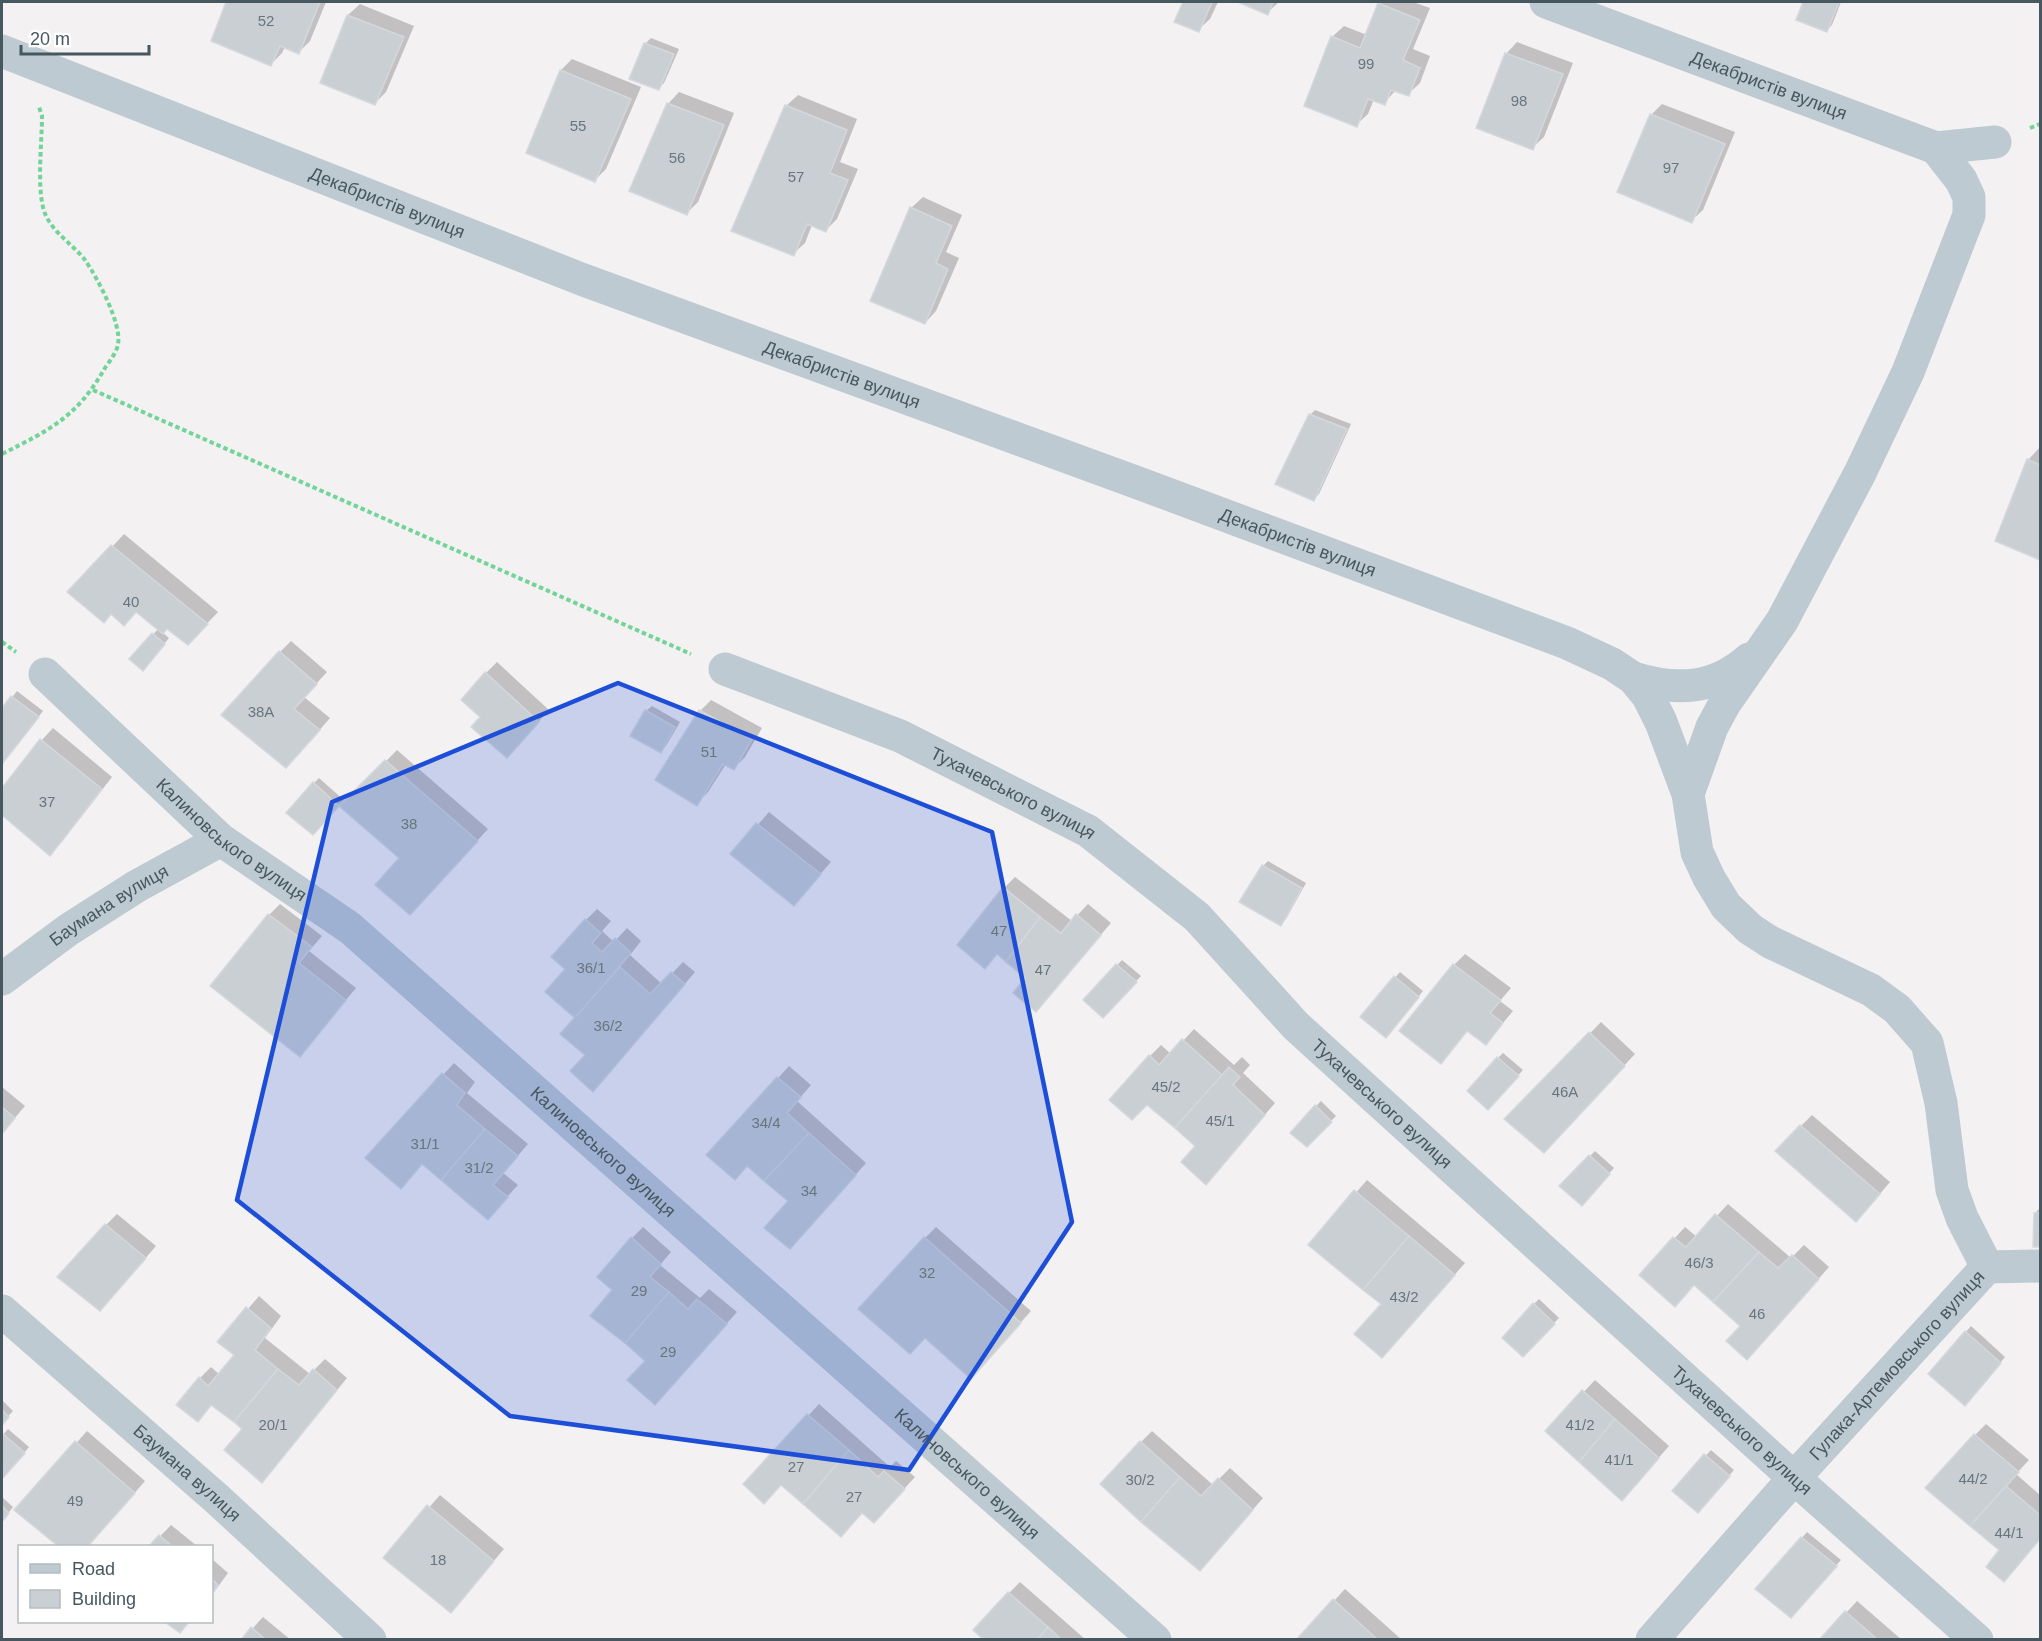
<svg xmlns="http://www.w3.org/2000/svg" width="2042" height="1641" font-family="Arial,sans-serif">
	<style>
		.shadow { fill: #0003 }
		.building { fill: #cacfd4; stroke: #d4d8dd; stroke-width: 1.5 }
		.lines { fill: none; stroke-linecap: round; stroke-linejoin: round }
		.path { stroke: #72d498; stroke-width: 4; stroke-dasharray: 4.5 3; stroke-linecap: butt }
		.minor { stroke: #becad1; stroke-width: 33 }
		.marked { fill: #1d4ed8; fill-opacity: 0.2; stroke: #1d4ed8; stroke-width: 4.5; stroke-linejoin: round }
		.labels { text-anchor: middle; stroke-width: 6; stroke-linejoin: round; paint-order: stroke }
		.number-label { font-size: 15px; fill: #68757d }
		.street-label { font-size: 18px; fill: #475760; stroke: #fff }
	</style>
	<rect width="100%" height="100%" fill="#f3f1f1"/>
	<g class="shadow">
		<path d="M228,2H326L310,41L299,52L285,47L282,53L271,64L213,40Z"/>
		<path d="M1184,2H1218L1210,19L1198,30L1176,21Z"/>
		<path d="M1242,2H1279L1267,13Z"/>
		<path d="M1382,2H1413L1430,8L1413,49L1430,56L1420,83L1408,94L1396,90L1384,103L1374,99L1368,114L1356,125L1332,37L1344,26L1367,35Z"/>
		<path d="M1805,2H1841L1832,25L1827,30L1798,19Z"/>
		<path d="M360,4L414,26L386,92L375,103L322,82L348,15Z"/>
		<path d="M651,38L679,49L664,83L659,88L645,44Z"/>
		<path d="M1517,42L1573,63L1544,137L1532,148L1506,54Z"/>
		<path d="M572,59L641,87L606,169L595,180L528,152L561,70Z"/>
		<path d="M679,92L734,113L698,202L687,213L668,104Z"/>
		<path d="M798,95L857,119L840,162L858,169L837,219L826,230L812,225L805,243L793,254L786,106Z"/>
		<path d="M1662,104L1735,132L1703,210L1691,221L1651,115Z"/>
		<path d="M923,197L962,215L946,252L959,258L936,311L925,323L911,208Z"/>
		<path d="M1315,410L1351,424L1319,494L1314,499L1310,415Z"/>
		<path d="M2040,447V558L1996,540L2028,460Z"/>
		<path d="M124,534L218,612L199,632L167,627L162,632L169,638L148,664L132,659L158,629L136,611L112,613L70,592Z"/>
		<path d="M291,641L327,672L304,697L330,718L298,755L280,652Z"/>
		<path d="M497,662L549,710L518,745L483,717L486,673Z"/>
		<path d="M17,691L43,711L2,763V710Z"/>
		<path d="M711,700L762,728L745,757L734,768L726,764L708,792L696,804L700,711Z"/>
		<path d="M652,706L680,722L666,746L660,751L646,711Z"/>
		<path d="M53,728L112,777L61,843L50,854L2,813V791L42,740Z"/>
		<path d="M397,750L488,829L421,902L401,858L340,804L313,832L314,783L319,778L346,802Z"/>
		<path d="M769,812L831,862L794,904L732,854Z"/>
		<path d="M1268,861L1306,883L1286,919L1280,924L1263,866Z"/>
		<path d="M1015,877L1072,921L1088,904L1111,923L1036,1010L1027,978L998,954L985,967L1004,888Z"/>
		<path d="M280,904L322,936L309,951L356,988L300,1055L269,915Z"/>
		<path d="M597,909L611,921L602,931L614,942L627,928L641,941L630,955L662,984L683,962L695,972L604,1079L587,1054L577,1018L567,969L586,920Z"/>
		<path d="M1465,954L1511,988L1500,1001L1513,1011L1486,1043L1468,1030L1441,1062L1454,965Z"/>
		<path d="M1122,960L1141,976L1103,1016L1085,1000Z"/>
		<path d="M1400,972L1423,991L1391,1031L1362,1016Z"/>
		<path d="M1601,1022L1635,1054L1555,1140L1507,1119Z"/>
		<path d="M1194,1029L1234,1065L1242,1057L1250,1065L1243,1073L1275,1103L1206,1183L1197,1146L1150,1056L1161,1045L1171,1054Z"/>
		<path d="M1503,1053L1523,1070L1488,1108L1498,1058Z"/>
		<path d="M454,1063L475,1082L467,1093L528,1144L503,1173L518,1185L488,1218L423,1163L367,1158Z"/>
		<path d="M789,1066L811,1085L797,1101L866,1163L801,1236L790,1201L748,1164L708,1155Z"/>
		<path d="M2,1087L25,1106L2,1133Z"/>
		<path d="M1321,1101L1336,1116L1307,1145L1316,1106Z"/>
		<path d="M1812,1115L1890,1182L1867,1209L1801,1126Z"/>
		<path d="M1595,1151L1614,1168L1587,1199L1561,1186Z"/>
		<path d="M1367,1180L1465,1263L1393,1345L1383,1304L1310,1245Z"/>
		<path d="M1728,1204L1791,1258L1804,1245L1829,1267L1758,1347L1742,1325L1694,1284L1641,1275L1685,1227L1697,1237Z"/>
		<path d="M2040,1208V1245H2035V1213Z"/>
		<path d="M117,1214L156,1246L111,1298L106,1225Z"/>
		<path d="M643,1227L671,1252L660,1265L700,1298L709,1289L737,1312L666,1391L647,1361L615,1289L632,1238Z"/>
		<path d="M936,1227L1031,1311L982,1366L926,1336L925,1238Z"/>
		<path d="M259,1296L281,1316L265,1338L310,1374L325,1359L347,1378L262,1481L244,1428L213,1404L197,1420L200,1378L211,1367L220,1375L236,1355L220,1342Z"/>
		<path d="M1539,1299L1559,1318L1523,1355L1534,1304Z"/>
		<path d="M1971,1326L2005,1357L1970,1399L1930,1373Z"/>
		<path d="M1595,1380L1669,1446L1633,1487L1547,1431Z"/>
		<path d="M2,1400L13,1411L2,1423Z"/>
		<path d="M819,1404L890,1467L896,1461L915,1477L885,1510L863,1512L782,1483L745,1484Z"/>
		<path d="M1986,1424L2029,1460L2016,1474L2040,1495V1539L2004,1580L2001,1550L1975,1435Z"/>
		<path d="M8,1429L29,1447L2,1478V1436Z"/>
		<path d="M87,1431L145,1481L88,1546H60L17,1510Z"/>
		<path d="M1152,1431L1213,1485L1230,1468L1263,1498L1211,1558L1141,1442Z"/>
		<path d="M1711,1450L1734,1470L1703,1506L1674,1491Z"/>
		<path d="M440,1495L504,1549L451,1611L385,1558Z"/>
		<path d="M2,1497L13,1507L2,1521Z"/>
		<path d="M171,1525L197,1546H151Z"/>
		<path d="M1807,1532L1841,1560L1796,1611L1757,1589Z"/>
		<path d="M212,1559L228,1573L212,1595Z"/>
		<path d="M1020,1582L1086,1640H986L1009,1593Z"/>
		<path d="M1345,1589L1402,1640H1298Z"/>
		<path d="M1857,1601L1902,1640H1821Z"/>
		<path d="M263,1617L291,1640H242Z"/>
	</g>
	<g class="building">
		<path d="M226,2H320L299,54L280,46L271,66L211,41Z"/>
		<path d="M1183,2H1212L1199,32L1174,22Z"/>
		<path d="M1238,2H1273L1268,15Z"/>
		<path d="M1803,2H1839L1827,32L1796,20Z"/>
		<path d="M1378,3L1420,20L1403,60L1420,68L1409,96L1391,90L1385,105L1368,99L1357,127L1304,106L1331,36L1360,48Z"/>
		<path d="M347,15L404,37L375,105L320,83Z"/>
		<path d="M644,43L674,54L659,90L629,79Z"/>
		<path d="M1505,53L1563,74L1533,150L1476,128Z"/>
		<path d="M560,70L631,99L595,182L526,153Z"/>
		<path d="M667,103L724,125L687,215L629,191Z"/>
		<path d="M785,105L847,130L830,173L848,180L826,232L807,224L794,256L731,231Z"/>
		<path d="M1650,114L1725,144L1692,223L1617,192Z"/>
		<path d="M910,207L952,226L936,263L948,269L925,324L870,301Z"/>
		<path d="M1309,414L1347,429L1314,501L1275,484Z"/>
		<path d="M2027,459L2040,465V560L1995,541Z"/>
		<path d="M111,545L208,624L188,645L167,629L163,634L136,612L124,626L111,614L104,623L67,592Z"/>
		<path d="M152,633L165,644L143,671L129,659Z"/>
		<path d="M279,651L317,684L294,709L320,730L286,768L221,715Z"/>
		<path d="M485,672L539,722L507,758L471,727L480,717L461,700Z"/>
		<path d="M11,696L39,717L2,764V708Z"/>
		<path d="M645,710L675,727L661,753L630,736Z"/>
		<path d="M699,710L752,739L734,770L723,764L697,806L655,780Z"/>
		<path d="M40,739L102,789L50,856L2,815V788Z"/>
		<path d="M385,760L478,841L410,915L375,885L399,858L339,806Z"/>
		<path d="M313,782L339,806L313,835L286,813Z"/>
		<path d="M756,823L821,874L794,906L730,854Z"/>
		<path d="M1262,865L1302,888L1281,926L1239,902Z"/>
		<path d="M1003,887L1040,917L1006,962L997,954L985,969L957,945Z"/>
		<path d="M268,914L312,947L299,963L346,1000L300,1057L210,986Z"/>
		<path d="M1076,914L1101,935L1036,1012L1013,993L1025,978L1006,962L1040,917L1061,933Z"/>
		<path d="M585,919L601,933L592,943L602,952L615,938L631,953L575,1018L545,992L565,969L551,957Z"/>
		<path d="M1116,964L1137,982L1103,1018L1083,1000Z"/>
		<path d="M1453,964L1501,1000L1490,1013L1503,1023L1486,1045L1467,1031L1441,1064L1399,1031Z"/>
		<path d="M620,967L650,994L671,972L685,984L593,1092L570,1071L585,1055L560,1034Z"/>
		<path d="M1394,976L1419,997L1386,1038L1360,1017Z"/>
		<path d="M1589,1032L1625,1066L1544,1153L1504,1119Z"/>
		<path d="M1182,1039L1222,1075L1175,1128L1147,1105L1132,1120L1109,1100L1149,1055L1159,1065Z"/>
		<path d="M1497,1057L1519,1076L1488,1110L1467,1091Z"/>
		<path d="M1229,1067L1240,1077L1233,1085L1265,1115L1206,1185L1181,1162L1195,1146L1175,1128Z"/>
		<path d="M442,1073L465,1093L457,1105L485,1129L441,1180L422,1164L401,1189L365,1158Z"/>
		<path d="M777,1077L801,1097L787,1113L809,1133L764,1181L747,1166L735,1180L706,1155Z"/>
		<path d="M1315,1105L1332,1122L1307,1147L1290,1133Z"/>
		<path d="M2,1107L15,1118L2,1134Z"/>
		<path d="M1800,1125L1880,1194L1856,1222L1775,1151Z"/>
		<path d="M485,1129L518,1156L493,1185L508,1197L488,1220L441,1180Z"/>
		<path d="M809,1133L856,1175L790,1249L764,1228L788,1201L764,1181Z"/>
		<path d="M1589,1155L1610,1174L1582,1206L1559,1186Z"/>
		<path d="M1354,1190L1409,1236L1363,1290L1308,1245Z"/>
		<path d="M2034,1213H2040V1247H2033Z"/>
		<path d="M1715,1214L1759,1252L1713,1302L1694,1285L1675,1307L1639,1275L1673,1237L1686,1247Z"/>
		<path d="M105,1224L146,1258L100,1311L57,1277Z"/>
		<path d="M1409,1236L1455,1275L1382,1358L1354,1334L1381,1304L1363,1290Z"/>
		<path d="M631,1237L661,1264L650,1277L669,1292L625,1343L590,1316L612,1290L597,1277Z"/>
		<path d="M924,1237L1021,1323L971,1379L925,1338L910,1354L858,1309Z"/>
		<path d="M1759,1252L1778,1268L1792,1255L1819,1279L1747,1360L1726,1341L1740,1326L1713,1302Z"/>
		<path d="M669,1292L688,1309L697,1299L727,1324L655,1405L627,1380L645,1361L625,1343Z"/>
		<path d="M1533,1303L1555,1324L1523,1357L1502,1338Z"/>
		<path d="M246,1307L271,1328L255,1350L278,1369L234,1422L211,1405L198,1422L176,1405L199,1377L208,1386L234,1355L217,1342Z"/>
		<path d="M1965,1331L2001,1363L1965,1406L1928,1374Z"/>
		<path d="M278,1369L299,1385L313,1369L337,1390L262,1483L224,1450L242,1429L234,1422Z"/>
		<path d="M1582,1390L1615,1419L1579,1462L1545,1431Z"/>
		<path d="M2,1410L9,1417L2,1425Z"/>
		<path d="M807,1414L849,1450L803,1504L781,1485L764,1504L743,1484Z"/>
		<path d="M1615,1419L1659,1458L1622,1501L1579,1462Z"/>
		<path d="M2,1433L25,1453L2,1479Z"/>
		<path d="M1974,1434L2019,1472L1970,1526L1925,1488Z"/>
		<path d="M75,1441L135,1493L88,1546H58L14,1510Z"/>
		<path d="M1140,1441L1180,1477L1141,1522L1100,1484Z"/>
		<path d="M849,1450L878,1477L884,1471L905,1489L874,1523L862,1513L841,1537L803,1504Z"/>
		<path d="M1704,1454L1730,1476L1698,1513L1672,1491Z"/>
		<path d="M1180,1477L1201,1496L1218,1478L1253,1510L1200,1571L1141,1522Z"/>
		<path d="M2006,1486L2040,1515V1539L2004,1582L1986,1567L1999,1550L1970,1526Z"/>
		<path d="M427,1505L494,1561L451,1613L383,1558Z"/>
		<path d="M2,1506L9,1513L2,1522Z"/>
		<path d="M159,1535L172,1546H149Z"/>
		<path d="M1801,1537L1837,1566L1791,1618L1755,1589Z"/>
		<path d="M212,1579L218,1585L212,1594Z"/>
		<path d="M1008,1592L1048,1627L1037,1640H984L973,1630Z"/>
		<path d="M1333,1599L1378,1640H1296Z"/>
		<path d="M1845,1611L1878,1640H1819Z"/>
		<path d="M165,1622H189L180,1633Z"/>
		<path d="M251,1627L266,1640H241Z"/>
		<path d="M1048,1627L1062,1640H1037Z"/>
	</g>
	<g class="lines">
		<g class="path">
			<path d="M2030,128L2040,124"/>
			<path d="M93,390L691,654"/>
			<path d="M2,454C51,429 76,418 105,368C109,362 117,352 118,344C122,324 97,277 85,260C72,243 48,230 43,207C37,182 42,142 42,116L39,107"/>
			<path d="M2,642L16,652"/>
		</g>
		<g class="minor">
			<path id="s1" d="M1546,2L1936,148L1995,142"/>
			<path id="s2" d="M2,51L581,279L1141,484L1567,643L1612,664L1633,678L1648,696L1661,722L1688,794L1697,852L1709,878L1726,906L1750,929L1770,942L1871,990L1897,1009L1927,1043L1941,1103L1952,1190L1962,1218L1987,1267"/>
			<path id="s3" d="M725,669L900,736L1088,831L1197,917L1296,1026L1794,1478L1977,1640"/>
			<path id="s4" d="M45,674L221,840L350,928L1155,1640"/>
			<path d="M1633,678C1676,691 1714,690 1749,659"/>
			<path d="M1688,794L1712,727L1725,703L1782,621L1860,473L1908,372L1969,215V197L1961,180L1936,148"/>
			<path id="s5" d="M2,979L68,930L137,886L221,840"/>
			<path id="s6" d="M2,1311L216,1498L370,1640"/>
			<path id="s7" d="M1652,1640L1794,1478L1987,1267L2040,1266"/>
		</g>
	</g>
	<path class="marked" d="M618,683L992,832L1072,1222L909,1470L510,1416L237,1200L332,802Z"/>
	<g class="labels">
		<g class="number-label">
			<text x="266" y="26">52</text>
			<text x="1366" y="69">99</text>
			<text x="1519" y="106">98</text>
			<text x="578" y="131">55</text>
			<text x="677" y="163">56</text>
			<text x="1671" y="173">97</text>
			<text x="796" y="182">57</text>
			<text x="131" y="607">40</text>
			<text x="261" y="717">38А</text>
			<text x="709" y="757">51</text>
			<text x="47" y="807">37</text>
			<text x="409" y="829">38</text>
			<text x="999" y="936">47</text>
			<text x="591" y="973">36/1</text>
			<text x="1043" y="975">47</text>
			<text x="608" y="1031">36/2</text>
			<text x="1166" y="1092">45/2</text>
			<text x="1565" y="1097">46А</text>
			<text x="1220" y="1126">45/1</text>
			<text x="766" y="1128">34/4</text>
			<text x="425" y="1149">31/1</text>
			<text x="479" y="1173">31/2</text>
			<text x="809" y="1196">34</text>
			<text x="1699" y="1268">46/3</text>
			<text x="927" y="1278">32</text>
			<text x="639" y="1296">29</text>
			<text x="1404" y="1302">43/2</text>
			<text x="1757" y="1319">46</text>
			<text x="668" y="1357">29</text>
			<text x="273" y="1430">20/1</text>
			<text x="1580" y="1430">41/2</text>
			<text x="1619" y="1465">41/1</text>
			<text x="796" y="1472">27</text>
			<text x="1973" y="1484">44/2</text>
			<text x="1140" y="1485">30/2</text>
			<text x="854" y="1502">27</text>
			<text x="75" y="1506">49</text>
			<text x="2009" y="1538">44/1</text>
			<text x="438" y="1565">18</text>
		</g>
		<g class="street-label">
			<text dy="6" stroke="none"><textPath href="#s1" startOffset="238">Декабристів вулиця</textPath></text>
			<text dy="6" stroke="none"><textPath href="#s2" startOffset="414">Декабристів вулиця</textPath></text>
			<text dy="6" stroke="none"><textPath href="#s2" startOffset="900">Декабристів вулиця</textPath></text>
			<text dy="6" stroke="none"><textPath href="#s2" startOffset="1386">Декабристів вулиця</textPath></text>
			<text dy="6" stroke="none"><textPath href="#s3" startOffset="314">Тухачевського вулиця</textPath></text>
			<text dy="6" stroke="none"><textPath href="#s4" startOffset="250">Калиновського вулиця</textPath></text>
			<text dy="6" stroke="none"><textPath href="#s5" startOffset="130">Баумана вулиця</textPath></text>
			<text dy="6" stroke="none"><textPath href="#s3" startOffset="800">Тухачевського вулиця</textPath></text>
			<text dy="6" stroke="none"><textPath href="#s4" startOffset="736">Калиновського вулиця</textPath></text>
			<text dy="6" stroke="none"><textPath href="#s7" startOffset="368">Гулака-Артемовського вулиця</textPath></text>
			<text dy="6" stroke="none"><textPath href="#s3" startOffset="1286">Тухачевського вулиця</textPath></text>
			<text dy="6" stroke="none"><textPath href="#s6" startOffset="246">Баумана вулиця</textPath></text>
			<text dy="6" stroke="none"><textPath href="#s4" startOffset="1222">Калиновського вулиця</textPath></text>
		</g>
	</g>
	<rect width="2042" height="1641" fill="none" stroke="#475760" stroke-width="6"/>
	<rect x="18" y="1545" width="195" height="78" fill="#ffffff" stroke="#b5bcbf" stroke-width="1.5"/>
	<rect x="30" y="1564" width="30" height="9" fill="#becad1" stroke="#b5bcbf" stroke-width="1.5"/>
	<text x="72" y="1575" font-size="18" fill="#475760">Road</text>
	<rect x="30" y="1590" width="30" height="18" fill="#cacfd4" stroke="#b5bcbf" stroke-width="1.5"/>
	<text x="72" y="1605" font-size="18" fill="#475760">Building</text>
	<path d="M21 45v9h128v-9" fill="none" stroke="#475760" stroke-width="3"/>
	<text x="30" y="45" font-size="18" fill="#475760" stroke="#ffffff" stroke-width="4.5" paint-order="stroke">20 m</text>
</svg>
